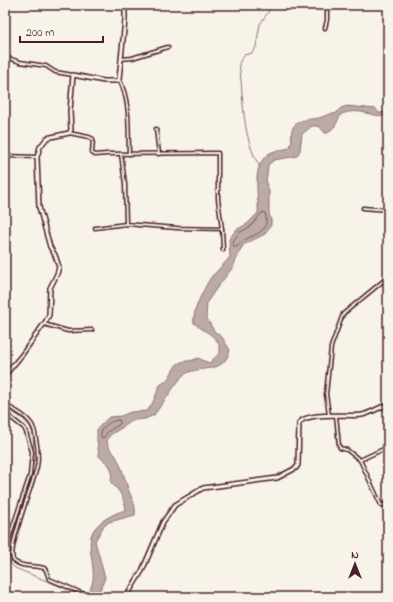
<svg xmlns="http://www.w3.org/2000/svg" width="393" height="602" font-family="'Indie Flower',sans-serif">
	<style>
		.water { fill: #bcaaa7; stroke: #8e7275 }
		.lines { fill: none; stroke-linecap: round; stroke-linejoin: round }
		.shore { stroke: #78575d; stroke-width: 1 }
		.stream { stroke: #8e7275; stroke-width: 1 }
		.canal { stroke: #bcaaa7; stroke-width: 3 }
		.street-casing { stroke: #4a1f2b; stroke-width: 5 }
		.secondary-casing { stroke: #4a1f2b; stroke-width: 6 }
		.street { stroke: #f7f3e8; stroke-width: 2 }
		.secondary { stroke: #f7f3e8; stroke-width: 3 }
	</style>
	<rect width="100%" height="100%" fill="#f7f3e8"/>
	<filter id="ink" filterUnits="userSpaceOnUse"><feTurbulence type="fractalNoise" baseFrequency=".025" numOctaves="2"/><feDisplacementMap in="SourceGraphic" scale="8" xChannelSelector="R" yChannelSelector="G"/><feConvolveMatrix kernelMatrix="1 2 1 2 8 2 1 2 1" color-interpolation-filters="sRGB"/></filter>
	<g filter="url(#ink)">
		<path class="water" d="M347,106L376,109L379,113L388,112V116C369,117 361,107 341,114L335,126L328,133H325L319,126H312L302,134L300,150L297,156L274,160L268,165L266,183L269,191V213L271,220V225L265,234L243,245L233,267L216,289L207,302L206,317L214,331L222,337L230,350C223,377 199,363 182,376L154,415L145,419L134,420L110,435C109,437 107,440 107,443C109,449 113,452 116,456C121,465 124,476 127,485C129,495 137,504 135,515L109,522L103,527L95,541L105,578L97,597H86C89,592 92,586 93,580C94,571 92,563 91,554C90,549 90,541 91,536C95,522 114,513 126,510C125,500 119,489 111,483L112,471L109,465L99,456L97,440V429L109,417L121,416L131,412L147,411C154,403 156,394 160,385C172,379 172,367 179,363C185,360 191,362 198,358L209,363L220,353C221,336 205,333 194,323C191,313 206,284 212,276C218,270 224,264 230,257L229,239L236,230L247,224L258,213C259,194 250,165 270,153C275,150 283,150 289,148C294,140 290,138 292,130C296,118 310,120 319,118C325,116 329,113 335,114L341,108Z"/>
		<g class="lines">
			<g class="shore">
				<path d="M263,212L265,213C272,238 247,232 237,247H234L233,241L240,232L250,227Z"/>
				<path d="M118,420L120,421V424L107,432L104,438L101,437V430C106,425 110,421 118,420Z"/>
			</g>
			<g class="stream">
				<path d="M260,167C241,137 244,97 239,63L244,55L252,53L256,47L260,24L273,5"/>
				<path d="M5,407L23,419L30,427L33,434L34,458L31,477L8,552"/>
				<path d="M8,556L10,563L15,568L86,597"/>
			</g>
			<path class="canal" d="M273,6L296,8L301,7L302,5"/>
			<defs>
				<g id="street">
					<path d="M5,27L7,5"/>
					<path d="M325,28L327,20V5"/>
					<path d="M5,57L20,62L46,66L55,72L73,75"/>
					<path d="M121,59L132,58L168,47"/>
					<path d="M119,79C131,102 128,129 129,154"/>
					<path d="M156,129L159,154"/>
					<path d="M69,133L89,137L93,139L92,153L95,155L107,154L218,153V199L222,229L223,250"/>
					<path d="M121,154L125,184L126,224"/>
					<path d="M5,156L37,157"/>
					<path d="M363,208L388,210"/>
					<path d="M95,228L126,224L177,228L222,229"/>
					<path d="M44,324L68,331L92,330"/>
					<path d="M5,405C14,410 24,414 30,422C35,428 35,433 36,439C38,449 39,457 37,467C34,482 5,553 14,561C22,568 34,565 44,568L46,570L49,579L91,597"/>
					<path d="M5,413L24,428L26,432L32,452L30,475L5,550"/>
					<path d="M329,415L326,394L331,347L343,314L388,277"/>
					<path d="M336,415L339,446L340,448L347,450L360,460L388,447"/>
					<path d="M360,460L381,505H388"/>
					<path d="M5,553L12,555"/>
				</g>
				<g id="secondary">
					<path d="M5,375L21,356L46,321L49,315L50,288L57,274L59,267L55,255L50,247L39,207L37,157L40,147L47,138L69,133L71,130L70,111L73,75L104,81H117L119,79L125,20V5"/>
					<path d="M126,597L142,571L163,522L175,505L203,488L277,478L296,468L298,465L299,423C307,411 348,417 362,415C371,413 379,407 388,405"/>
				</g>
			</defs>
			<use href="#street" class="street-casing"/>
			<use href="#secondary" class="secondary-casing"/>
			<use href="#street" class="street"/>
			<use href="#secondary" class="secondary"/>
		</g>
	</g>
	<rect width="393" height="602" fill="none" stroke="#f7f3e8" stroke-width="20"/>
	<rect x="10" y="10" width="373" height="582" fill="none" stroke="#4a1f2b" stroke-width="1.5" filter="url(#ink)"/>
	<g transform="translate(355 564)" stroke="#f7f3e8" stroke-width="3" paint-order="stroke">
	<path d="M0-3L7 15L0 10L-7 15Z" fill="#4a1f2b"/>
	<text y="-6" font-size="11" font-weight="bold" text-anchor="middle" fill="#4a1f2b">N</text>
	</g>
	<path d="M20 36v6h83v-6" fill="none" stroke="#4a1f2b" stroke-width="2"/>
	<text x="26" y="36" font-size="12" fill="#4a1f2b" stroke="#f7f3e8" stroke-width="3" paint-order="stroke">200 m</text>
</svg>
